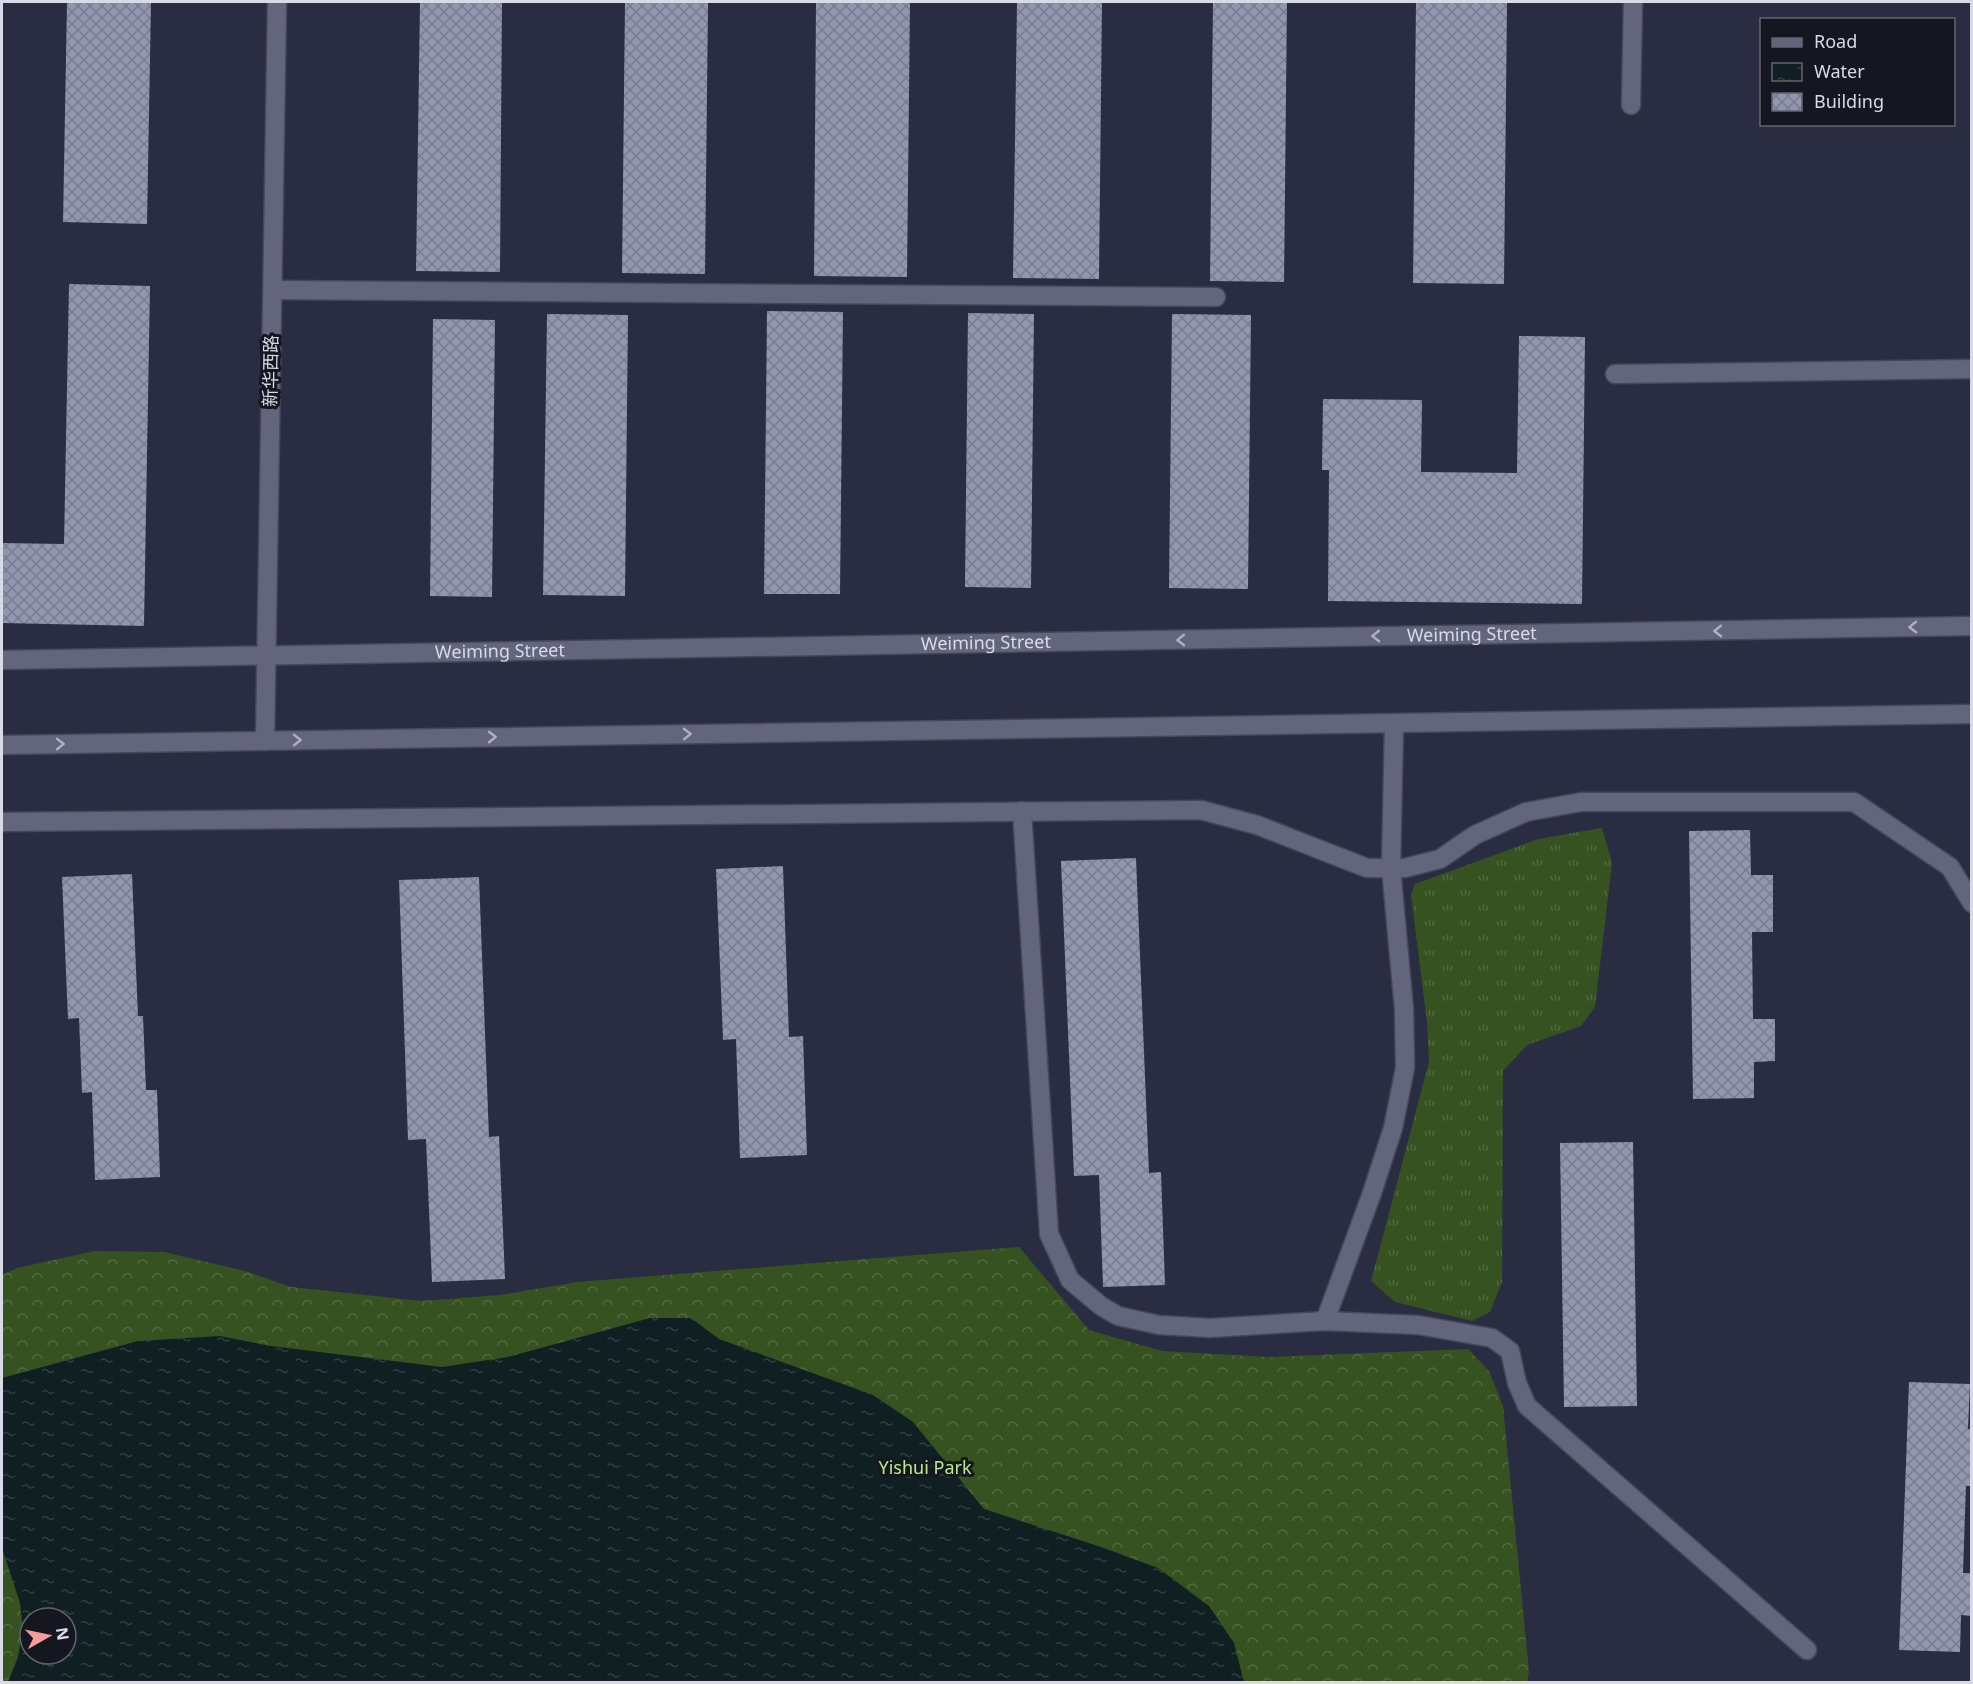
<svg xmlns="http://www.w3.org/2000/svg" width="1973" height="1684" font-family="'Noto Sans','Noto Sans SC',sans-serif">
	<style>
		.grass { fill: url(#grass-tufts) }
		.forest { fill: url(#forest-crowns); fill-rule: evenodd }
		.water { fill: url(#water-ripples); fill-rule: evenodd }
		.building { fill: url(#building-cross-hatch) }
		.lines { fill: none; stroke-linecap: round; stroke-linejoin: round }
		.minor-casing { stroke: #464859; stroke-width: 21 }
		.minor { stroke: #62657c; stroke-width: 18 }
		.oneway { stroke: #afb1c2 }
		.labels { text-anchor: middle; stroke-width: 6; stroke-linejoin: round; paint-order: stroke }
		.street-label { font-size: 18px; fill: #d8dae7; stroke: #15161f }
		.park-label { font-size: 18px; fill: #b4ee8a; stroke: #15161f }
	</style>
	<defs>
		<pattern id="grass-tufts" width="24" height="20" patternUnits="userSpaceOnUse" patternTransform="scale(1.5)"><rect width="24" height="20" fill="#365220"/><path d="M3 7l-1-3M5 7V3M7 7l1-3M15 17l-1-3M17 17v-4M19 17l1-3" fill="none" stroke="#526a40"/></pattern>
		<pattern id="forest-crowns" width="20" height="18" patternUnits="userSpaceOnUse" patternTransform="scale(1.5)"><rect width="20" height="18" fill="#365220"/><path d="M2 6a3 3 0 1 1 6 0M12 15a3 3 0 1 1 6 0" fill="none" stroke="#526a40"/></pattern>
		<pattern id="water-ripples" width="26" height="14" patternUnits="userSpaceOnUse" patternTransform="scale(1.5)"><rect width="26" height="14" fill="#0f1f22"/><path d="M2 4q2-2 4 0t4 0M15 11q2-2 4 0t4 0" fill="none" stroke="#313f42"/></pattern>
		<pattern id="building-cross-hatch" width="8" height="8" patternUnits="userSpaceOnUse" patternTransform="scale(1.5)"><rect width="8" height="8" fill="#9195ad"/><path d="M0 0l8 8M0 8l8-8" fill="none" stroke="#797c8e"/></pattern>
	</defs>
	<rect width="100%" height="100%" fill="#2a2d41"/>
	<path class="grass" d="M1602,828L1612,863L1595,1007L1581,1026L1527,1045L1503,1071L1502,1282L1490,1312L1472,1321L1395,1302L1371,1281L1429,1062L1427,1023L1411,895L1415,884L1538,839Z"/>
	<path class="forest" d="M1019,1247L1089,1330L1162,1351L1268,1357L1468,1349L1489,1371L1503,1406L1529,1671L1527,1682H2V1275L17,1268L95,1251L164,1252L245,1271L291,1287L422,1301L500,1295L577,1282ZM30,1618H66V1654H30Z"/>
	<path class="water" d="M650,1318H691L719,1339L873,1395L913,1422L984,1509L1101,1547L1158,1568L1209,1606L1234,1643L1244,1682H8L18,1657L23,1630L20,1603L2,1548V1378L138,1341L220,1336L271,1346L442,1367L508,1357ZM30,1618H66V1654H30Z"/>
	<g class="building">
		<path d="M67,2H151L147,224L63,222Z"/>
		<path d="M420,2H502L500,272L416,271Z"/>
		<path d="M625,2H708L705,274L622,273Z"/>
		<path d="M816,2H910L907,277L814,276Z"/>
		<path d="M1017,2H1102L1099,279L1013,278Z"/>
		<path d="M1213,2H1287L1284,282L1210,281Z"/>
		<path d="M1416,2H1507L1504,284L1413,283Z"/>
		<path d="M69,284L150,286L144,626L2,623V543L64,544Z"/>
		<path d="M767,311L843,312L840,594H764Z"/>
		<path d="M968,313L1034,314L1031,588L965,587Z"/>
		<path d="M547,314L628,315L625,596L543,595Z"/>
		<path d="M1172,314L1251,315L1248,589L1169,588Z"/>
		<path d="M433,319L495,320L492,597L430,596Z"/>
		<path d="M1519,336L1585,337L1582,604L1328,601L1329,470H1322L1323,399L1422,400L1421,472L1517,473Z"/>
		<path d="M1750,830L1751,875H1773V932H1752L1753,1019H1775V1061L1754,1062V1098L1693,1099L1689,831Z"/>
		<path d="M1136,858L1149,1173L1161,1172L1165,1285L1103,1287L1099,1175L1074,1176L1061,861Z"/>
		<path d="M783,866L789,1037L803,1036L807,1155L740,1158L736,1039L723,1040L716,869Z"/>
		<path d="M132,874L138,1016H143L146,1090H157L160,1177L95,1180L92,1092L82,1093L79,1018L68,1019L62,877Z"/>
		<path d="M479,877L489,1137L499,1136L505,1279L432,1282L426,1139L408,1140L399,880Z"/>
		<path d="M1633,1142L1637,1406L1564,1407L1560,1143Z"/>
		<path d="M1909,1382L1970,1384L1968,1429H1972V1486H1966L1963,1573H1972V1616L1961,1615L1960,1652L1899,1650Z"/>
	</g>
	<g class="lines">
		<defs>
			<g id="minor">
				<path d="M1631,105L1633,2"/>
				<path d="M273,290L1216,297"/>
				<path d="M1615,374L1972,369"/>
				<path id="s1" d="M2,660L1972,626"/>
				<path d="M265,741L277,2"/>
				<path d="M2,745L1972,714"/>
				<path d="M1022,811L1049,1234L1070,1280L1101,1306L1118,1316L1159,1325L1210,1328L1325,1321L1418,1325L1492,1338L1510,1351L1517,1383L1527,1406L1807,1650"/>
				<path d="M2,822L1201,810L1257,825L1367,868H1405L1440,859L1475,835L1526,812L1581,802H1854L1950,867L1972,903"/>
				<path d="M1325,1321L1372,1193L1393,1128L1405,1068L1404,1009L1391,868L1394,724"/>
			</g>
		</defs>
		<use href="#minor" class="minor-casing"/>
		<use href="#minor" class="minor"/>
	</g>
	<defs><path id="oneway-chevron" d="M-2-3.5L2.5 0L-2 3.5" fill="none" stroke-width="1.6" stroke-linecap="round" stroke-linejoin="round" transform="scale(1.5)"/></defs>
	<g class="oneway">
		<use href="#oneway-chevron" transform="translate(1913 627) rotate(179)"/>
		<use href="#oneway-chevron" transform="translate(1718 631) rotate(179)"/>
		<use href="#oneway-chevron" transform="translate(1376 636) rotate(179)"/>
		<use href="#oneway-chevron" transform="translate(1181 640) rotate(179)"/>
		<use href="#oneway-chevron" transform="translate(687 734) rotate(-1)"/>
		<use href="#oneway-chevron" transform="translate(492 737) rotate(-1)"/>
		<use href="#oneway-chevron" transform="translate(297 740) rotate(-1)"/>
		<use href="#oneway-chevron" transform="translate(60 744) rotate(-1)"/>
	</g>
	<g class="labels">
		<g class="street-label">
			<text transform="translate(271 371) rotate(-89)" y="6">新华西路</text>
			<text dy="6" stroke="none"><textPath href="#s1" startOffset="1470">Weiming Street</textPath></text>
			<text dy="6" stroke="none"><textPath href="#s1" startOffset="984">Weiming Street</textPath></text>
			<text dy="6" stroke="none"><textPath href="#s1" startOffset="498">Weiming Street</textPath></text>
		</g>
		<g class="park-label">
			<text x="925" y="1474">Yishui Park</text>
		</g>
	</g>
	<rect width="1973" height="1684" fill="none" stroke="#d8dae7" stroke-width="6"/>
	<rect x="1760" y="18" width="195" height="108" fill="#15161f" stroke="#63646f" stroke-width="1.5"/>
	<rect x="1772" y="38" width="30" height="9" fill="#62657c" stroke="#63646f" stroke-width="1.5"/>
	<text x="1814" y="48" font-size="18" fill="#d8dae7">Road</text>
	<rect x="1772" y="63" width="30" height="18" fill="url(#water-ripples)" stroke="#63646f" stroke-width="1.5"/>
	<text x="1814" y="78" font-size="18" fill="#d8dae7">Water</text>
	<rect x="1772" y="93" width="30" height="18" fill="url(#building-cross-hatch)" stroke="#63646f" stroke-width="1.5"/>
	<text x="1814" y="108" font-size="18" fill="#d8dae7">Building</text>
	<g transform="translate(48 1636) rotate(81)"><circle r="28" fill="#15161f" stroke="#63646f" stroke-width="1.5"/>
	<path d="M0-4.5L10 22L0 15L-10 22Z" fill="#f59b99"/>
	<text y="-9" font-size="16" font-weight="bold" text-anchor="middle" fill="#d8dae7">N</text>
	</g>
</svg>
